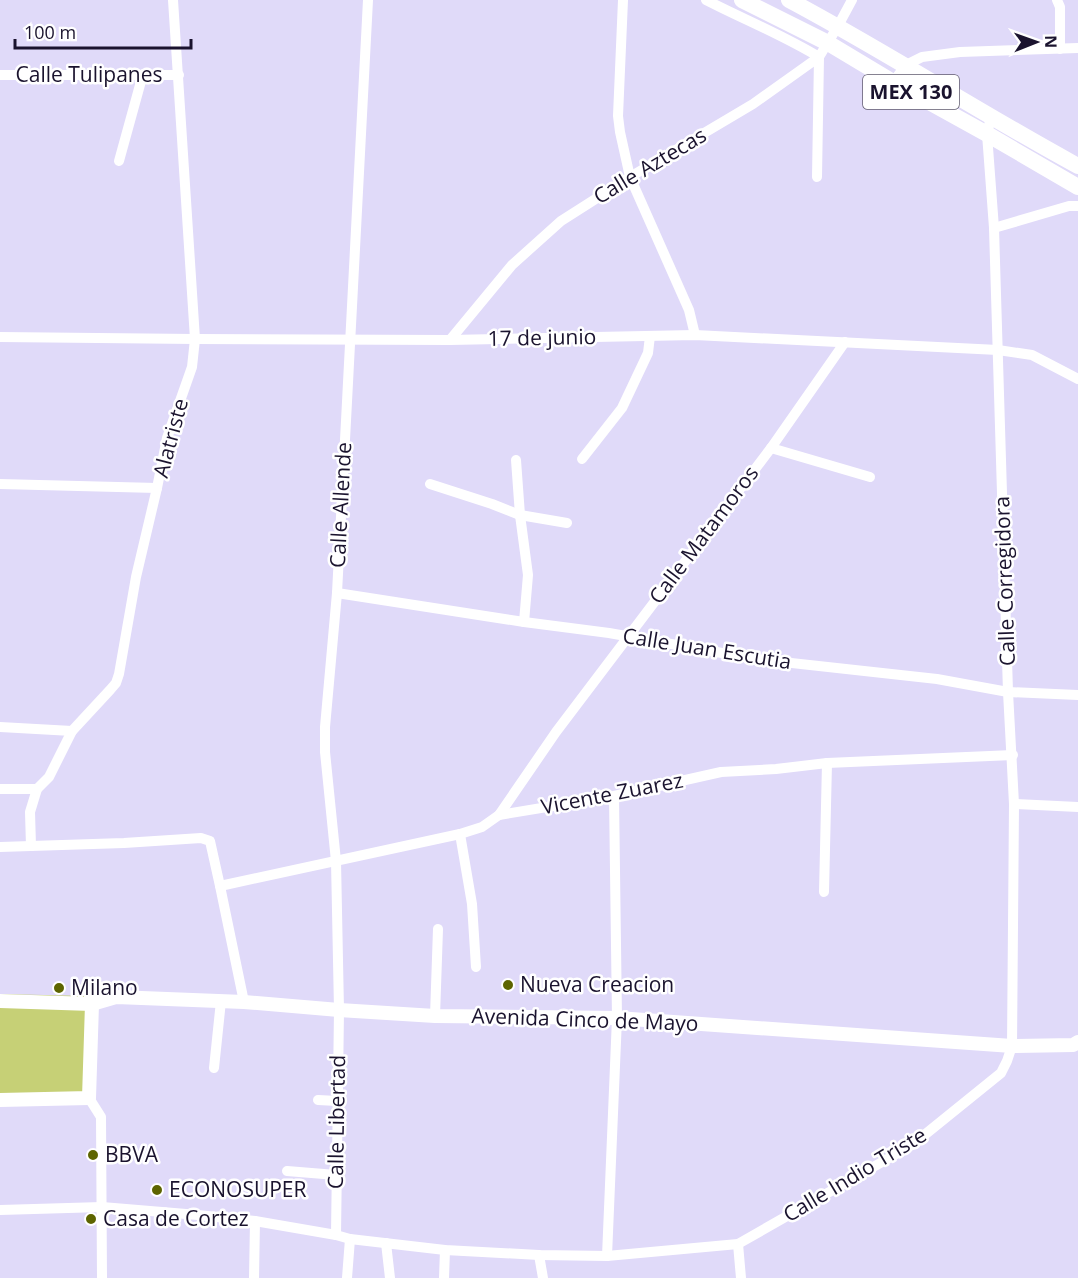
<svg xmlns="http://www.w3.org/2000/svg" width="1078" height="1278" font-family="'Open Sans',sans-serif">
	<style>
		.green { fill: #c6d076 }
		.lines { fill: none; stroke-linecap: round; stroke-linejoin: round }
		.minor { stroke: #fff; stroke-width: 10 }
		.tertiary { stroke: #fff; stroke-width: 14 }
		.primary { stroke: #fff; stroke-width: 16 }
		.poi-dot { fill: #5d6400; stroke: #fff; stroke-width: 2 }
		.labels { text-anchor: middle; stroke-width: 5; stroke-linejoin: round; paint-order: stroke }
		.shield { fill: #fff; stroke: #5f5a6d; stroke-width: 1.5 }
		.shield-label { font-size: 20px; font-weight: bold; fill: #1a132e }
		.street-label { font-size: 21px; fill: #1a132e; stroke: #fff }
		.poi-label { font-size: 21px; fill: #1a132e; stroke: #fff; text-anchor: start }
	</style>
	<rect width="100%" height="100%" fill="#e0daf9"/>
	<path class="green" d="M0,994L88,996V1093L0,1094Z"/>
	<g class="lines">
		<g class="minor">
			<path d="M623,0L618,116L620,132L630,177L689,310L695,335"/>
			<path d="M706,0C743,19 783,35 819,57L817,177"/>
			<path d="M1057,0L1060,7V49"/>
			<path d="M0,75H179"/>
			<path d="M893,82L906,65L922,57L960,52L1078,48"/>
			<path d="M119,161L143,74"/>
			<path d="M994,228L1069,206H1078"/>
			<path d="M0,337L195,339L450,340L695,335L998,350L1032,355L1078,379"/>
			<path d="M450,340L512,265L561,221L630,177L753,104L819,57L838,26L852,0"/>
			<path d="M771,448L870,477"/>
			<path d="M582,459L622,408L648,353L650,336"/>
			<path d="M516,460L520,515L528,575L524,622"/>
			<path d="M0,484L157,488"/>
			<path d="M430,484L492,504L520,515L567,523"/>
			<path d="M337,593L524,622L609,633L756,659L937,679L1008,692L1078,695"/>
			<path d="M0,727L72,731"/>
			<path d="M1,789H37"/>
			<path d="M1014,804L1078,807"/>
			<path d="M499,815L556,732L771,448L845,342"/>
			<path d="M460,834L472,904L476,967"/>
			<path d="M31,846L30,812L37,789L49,777L72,731L110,690L116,683L119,674L136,577L157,488L167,438L192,367L195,339L173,0"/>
			<path d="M0,847L124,843L201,838L210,841L220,886L244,1002"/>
			<path d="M220,886L460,834L482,827L499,815L614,796L721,772L776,769L827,763L1013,755"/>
			<path d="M824,892L827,763"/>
			<path d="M435,1016L438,929"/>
			<path d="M214,1068L221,1001"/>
			<path d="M89,1098L101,1117L102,1278"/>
			<path d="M318,1100L337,1101"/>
			<path d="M287,1171L336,1175"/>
			<path d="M0,1210L102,1207L198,1215L255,1221L336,1235L350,1239L445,1250L539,1255L607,1256L738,1244L912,1145L1001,1073L1007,1061L1012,1046L1014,804L1008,692L994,228L987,134L991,117"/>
			<path d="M336,1235L339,1010L336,861L325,752V727L337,593L368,0"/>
			<path d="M386,1243L390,1278"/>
			<path d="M738,1244L741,1278"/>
			<path d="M539,1255L543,1278"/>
			<path d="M607,1256L617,1018L614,796"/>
			<path d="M254,1278L255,1221"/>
			<path d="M347,1278L350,1239"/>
			<path d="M444,1278L445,1250"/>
		</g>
		<g class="tertiary">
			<path d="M0,1001L92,1004L116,997L244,1002L339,1010L435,1016L617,1018L1012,1046L1073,1045L1078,1042"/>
			<path d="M0,1100L89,1098L92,1004"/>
		</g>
		<g class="primary">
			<path d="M742,0L828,43L893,82L987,134L1078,187"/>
			<path d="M789,0C887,52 980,113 1078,166"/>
		</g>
	</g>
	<g class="poi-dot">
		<circle cx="508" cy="985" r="6"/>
		<circle cx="59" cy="988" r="6"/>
		<circle cx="93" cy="1155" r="6"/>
		<circle cx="157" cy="1190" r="6"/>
		<circle cx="91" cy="1219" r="6"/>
	</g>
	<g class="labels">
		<rect class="shield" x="863" y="75" width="96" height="34" rx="4.5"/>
		<g class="shield-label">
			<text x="911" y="99">MEX 130</text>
		</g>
		<g class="street-label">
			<text x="89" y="82">Calle Tulipanes</text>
			<text transform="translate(650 166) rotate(-31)" y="7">Calle Aztecas</text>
			<text transform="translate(542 338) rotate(-1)" y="7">17 de junio</text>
			<text transform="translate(171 438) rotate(-75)" y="7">Alatriste</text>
			<text transform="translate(341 505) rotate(-87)" y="7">Calle Allende</text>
			<text transform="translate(704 535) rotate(-53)" y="7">Calle Matamoros</text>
			<text transform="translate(1005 581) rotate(-92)" y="7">Calle Corregidora</text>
			<text transform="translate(707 649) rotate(9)" y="7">Calle Juan Escutia</text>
			<text transform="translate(612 794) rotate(-11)" y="7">Vicente Zuarez</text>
			<text transform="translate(585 1020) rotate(2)" y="7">Avenida Cinco de Mayo</text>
			<text transform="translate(337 1122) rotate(-89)" y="7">Calle Libertad</text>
			<text transform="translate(855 1175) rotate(-31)" y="7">Calle Indio Triste</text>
		</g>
		<g class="poi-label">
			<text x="520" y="992">Nueva Creacion</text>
			<text x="71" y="995">Milano</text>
			<text x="105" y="1162">BBVA</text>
			<text x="169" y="1197">ECONOSUPER</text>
			<text x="103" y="1226">Casa de Cortez</text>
		</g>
	</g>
	<g transform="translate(1036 42) rotate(89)" stroke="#ffffff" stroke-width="4.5" paint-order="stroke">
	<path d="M0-4.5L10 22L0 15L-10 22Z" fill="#1a132e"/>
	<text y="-9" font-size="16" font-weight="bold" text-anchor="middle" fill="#1a132e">N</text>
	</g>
	<path d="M15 39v9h176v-9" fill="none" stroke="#1a132e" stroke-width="3"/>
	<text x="24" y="39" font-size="18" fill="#1a132e" stroke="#ffffff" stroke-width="4.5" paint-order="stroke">100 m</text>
</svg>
